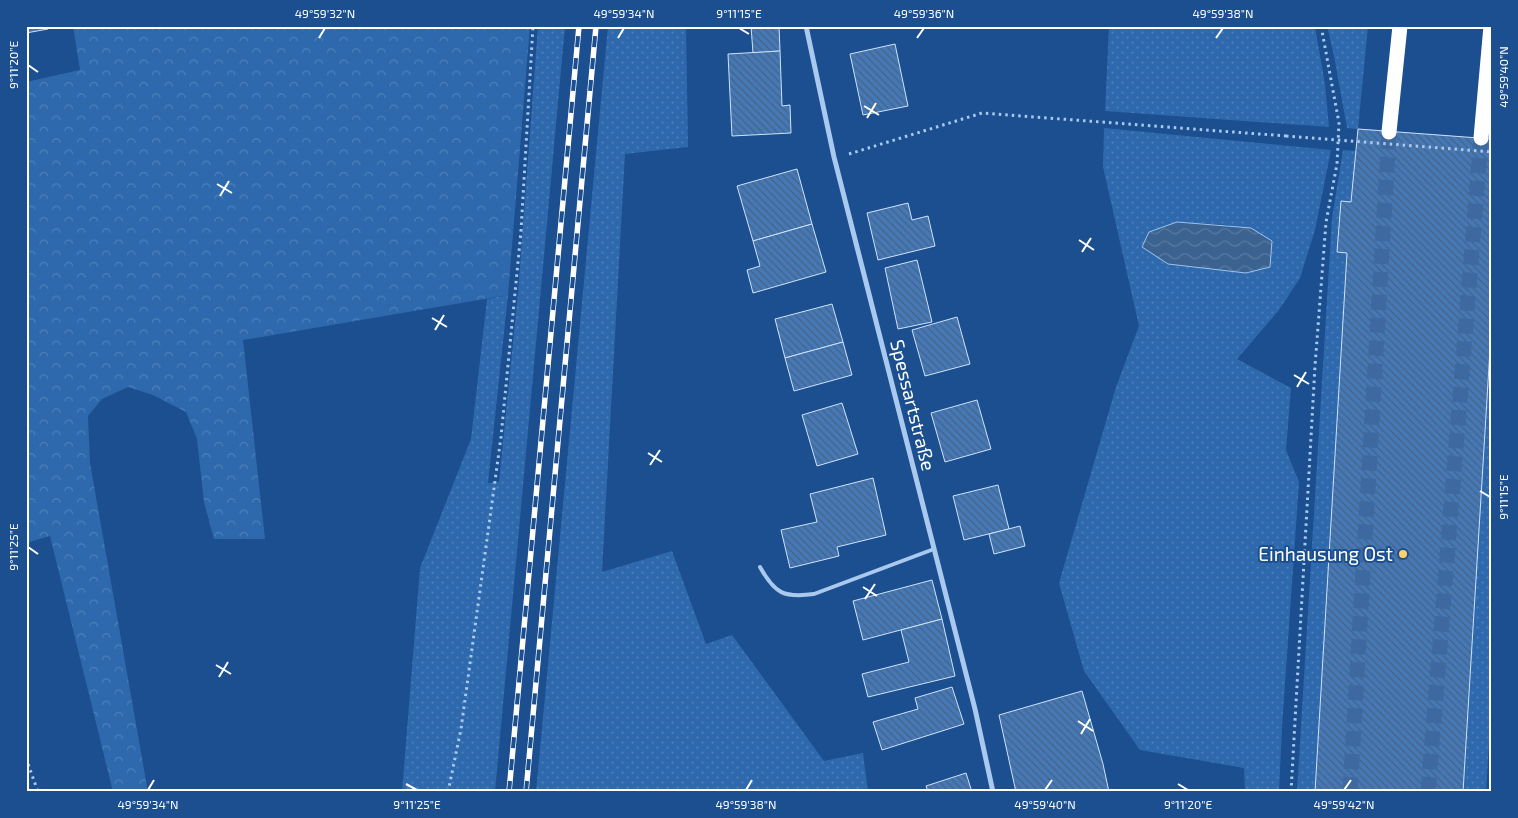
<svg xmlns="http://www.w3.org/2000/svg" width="1518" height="818" font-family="'Exo 2',sans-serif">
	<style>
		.grass { fill: url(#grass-dots); fill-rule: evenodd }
		.forest { fill: url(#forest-crowns) }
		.water { fill: url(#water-waves); stroke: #9cc4f0 }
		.building { fill: url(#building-back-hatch); stroke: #cfe3fa }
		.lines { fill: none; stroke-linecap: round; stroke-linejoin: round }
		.motorway-tunnel { stroke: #3d69a0; stroke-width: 15; stroke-dasharray: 15 8; stroke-linecap: butt }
		.path { stroke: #a9c9ee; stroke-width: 3; stroke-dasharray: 2.5 4; stroke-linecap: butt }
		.service { stroke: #a9c9ee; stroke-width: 4 }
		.minor { stroke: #a9c9ee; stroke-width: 5 }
		.motorway { stroke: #fff; stroke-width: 15 }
		.rail-casing { stroke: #fff; stroke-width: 5.5 }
		.rail { stroke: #1b4f8f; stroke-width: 4; stroke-dasharray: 11; stroke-linecap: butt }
		.path-bridge { stroke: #a9c9ee; stroke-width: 3; stroke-dasharray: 2.5 4; stroke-linecap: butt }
		.ticks { fill: none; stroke: #fff; stroke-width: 2 }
		.poi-dot { fill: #ffd166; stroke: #1b4f8f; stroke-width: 2 }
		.labels { text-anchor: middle; stroke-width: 4; stroke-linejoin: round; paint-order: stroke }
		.street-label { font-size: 19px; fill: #fff; stroke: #1b4f8f }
		.poi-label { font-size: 19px; fill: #fff; stroke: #1b4f8f; text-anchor: end }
		.neatline { fill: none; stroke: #fff; stroke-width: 2 }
		.ticks-label { font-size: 12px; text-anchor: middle; fill: #fff }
	</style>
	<defs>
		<pattern id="grass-dots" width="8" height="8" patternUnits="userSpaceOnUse" patternTransform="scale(1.25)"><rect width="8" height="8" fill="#2e69ad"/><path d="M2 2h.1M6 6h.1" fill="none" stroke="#4d80b9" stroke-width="1.8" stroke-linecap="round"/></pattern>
		<pattern id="forest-crowns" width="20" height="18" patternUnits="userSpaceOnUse" patternTransform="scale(1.25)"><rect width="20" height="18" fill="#2e69ad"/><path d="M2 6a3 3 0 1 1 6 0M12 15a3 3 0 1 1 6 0" fill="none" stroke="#4d80b9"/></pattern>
		<pattern id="water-waves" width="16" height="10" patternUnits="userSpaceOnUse" patternTransform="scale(1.25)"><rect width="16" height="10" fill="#3c6290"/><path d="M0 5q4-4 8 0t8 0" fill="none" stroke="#597aa1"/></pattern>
		<pattern id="building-back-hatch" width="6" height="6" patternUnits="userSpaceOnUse" patternTransform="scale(1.25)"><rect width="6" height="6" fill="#4478b7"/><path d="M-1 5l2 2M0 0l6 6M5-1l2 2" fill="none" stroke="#486282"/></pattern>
	</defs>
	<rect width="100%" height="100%" fill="#1b4f8f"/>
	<g class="grass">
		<path d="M538,26H565L495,792H402L420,568L471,439L487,299L508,295L488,483L499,482L518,293Z"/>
		<path d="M608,26H686L688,147L625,154L602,572L672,551L706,644L732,635L824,761L863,753L868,792H536Z"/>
		<path d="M1109,26H1325L1315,27L1325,84L1329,127L1105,111Z"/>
		<path d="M1327,26H1368L1358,129L1347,128L1334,56Z"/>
		<path d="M1104,128L1331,150L1315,230L1300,278L1279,310L1237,359L1291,388L1286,450L1299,482L1282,727L1279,792H1245L1244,768L1140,750L1084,671L1059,583L1116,387L1139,326L1103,167ZM1177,222L1228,225L1270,267L1247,273L1168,264Z"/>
		<path d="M1343,150L1356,151L1351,202L1341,201L1337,252L1347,253L1315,792H1297L1332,218Z"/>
		<path d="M1492,317V693L1486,792H1463Z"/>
	</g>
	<path class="forest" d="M73,26H530L508,295L243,340L265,539H214L204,502L197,439L186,412L153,395L128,387L102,399L88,416L90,463L148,792H113L50,536L26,543V82L80,70Z"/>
	<path class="water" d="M1177,222L1251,228L1272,241L1270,267L1246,273L1168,264L1142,247L1149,232Z"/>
	<g class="building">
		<path d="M26,26H48V29L26,33Z"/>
		<path d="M751,26H779L780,51L753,53Z"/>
		<path d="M895,44L908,106L863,115L850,54Z"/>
		<path d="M780,51L782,106L790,105L791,133L732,136L728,54Z"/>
		<path d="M1358,129L1492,139V317L1463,792H1315L1347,253L1337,252L1341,201L1351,202Z"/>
		<path d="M797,169L812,224L753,241L737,186Z"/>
		<path d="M908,203L912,220L928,216L935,246L878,260L867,213Z"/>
		<path d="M812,224L826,272L753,293L747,270L760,266L753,241Z"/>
		<path d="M917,260L932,322L898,329L885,268Z"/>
		<path d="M832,304L843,342L785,358L775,319Z"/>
		<path d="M957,317L970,364L925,376L912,330Z"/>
		<path d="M843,342L852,375L794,391L785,358Z"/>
		<path d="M977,400L991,449L945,462L931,413Z"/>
		<path d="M842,403L858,454L817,466L802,415Z"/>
		<path d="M873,478L886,535L837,547L839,556L790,568L781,530L817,522L810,494Z"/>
		<path d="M998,485L1009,529L964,540L953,496Z"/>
		<path d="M1020,526L1025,546L994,554L989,534Z"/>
		<path d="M932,580L942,619L863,640L853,601Z"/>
		<path d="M942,619L955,676L868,697L862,674L909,662L901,630Z"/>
		<path d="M952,687L964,724L882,750L873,722L918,709L915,698Z"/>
		<path d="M1082,691L1103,764L1109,792H1016L999,715Z"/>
		<path d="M966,773L972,792H928L926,786Z"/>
	</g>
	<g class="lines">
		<g class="motorway-tunnel">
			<path d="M1350,792L1389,132"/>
			<path d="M1428,792L1481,138"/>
		</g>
		<g class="path">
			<path d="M849,154L982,113L1286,136"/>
			<path d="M26,758L38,792"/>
			<path d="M448,792L461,729L501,437L521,231L533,26"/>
			<path d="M1291,792L1315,366L1326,222L1337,164L1339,123L1322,31"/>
		</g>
		<path class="service" d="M760,567C775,594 784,598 814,594L934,549"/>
		<path class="minor" d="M806,26L834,157L975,709L993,792"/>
		<g class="motorway">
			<path d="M1389,132L1400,26"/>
			<path d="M1481,138L1491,26"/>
		</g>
		<defs>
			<g id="rail">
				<path d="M509,792L579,26"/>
				<path d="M526,792L596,26"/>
			</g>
		</defs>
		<use href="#rail" class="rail-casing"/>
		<use href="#rail" class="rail"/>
		<path class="path-bridge" d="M1286,136L1492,152"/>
	</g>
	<path class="ticks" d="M739,28L749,34M319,38L325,28M618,38L624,28M917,38L924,28M1216,38L1223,28M28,65L38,72M1484,88L1490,77M864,106L879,115M867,118L876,103M217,184L232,193M220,196L229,181M1079,240L1094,250M1082,252L1091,238M432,318L447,327M435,330L444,315M1294,375L1309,384M1297,387L1306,372M648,453L662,462M650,465L660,450M1480,491L1490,497M28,547L38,554M863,587L877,596M865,599L875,584M216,665L231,674M219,677L228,662M1078,721L1093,731M1081,734L1090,719M406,784L417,790M1178,784L1188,790M148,790L154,780M746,790L752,780M1045,790L1052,780M1344,790L1351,780"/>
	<circle class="poi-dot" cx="1403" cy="554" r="5"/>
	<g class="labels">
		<g class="street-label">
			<text transform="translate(913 405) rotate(76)" y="7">Spessartstraße</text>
		</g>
		<g class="poi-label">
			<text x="1393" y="561">Einhausung Ost</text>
		</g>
	</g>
	<rect width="1518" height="818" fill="none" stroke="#1b4f8f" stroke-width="55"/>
	<rect x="28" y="28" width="1462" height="762" class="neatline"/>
	<g class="ticks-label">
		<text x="325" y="18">49°59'32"N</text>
		<text x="624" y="18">49°59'34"N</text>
		<text x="739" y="18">9°11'15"E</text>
		<text x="924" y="18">49°59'36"N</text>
		<text x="1223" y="18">49°59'38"N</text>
		<text transform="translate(14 65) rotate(-90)" y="4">9°11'20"E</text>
		<text transform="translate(1504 77) rotate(-90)" y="4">49°59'40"N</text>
		<text transform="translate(1504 497) rotate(-90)" y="4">9°11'15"E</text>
		<text transform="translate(14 547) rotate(-90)" y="4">9°11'25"E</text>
		<text x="148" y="809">49°59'34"N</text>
		<text x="417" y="809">9°11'25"E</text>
		<text x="746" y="809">49°59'38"N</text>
		<text x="1045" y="809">49°59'40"N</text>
		<text x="1188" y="809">9°11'20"E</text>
		<text x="1344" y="809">49°59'42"N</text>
	</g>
</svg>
